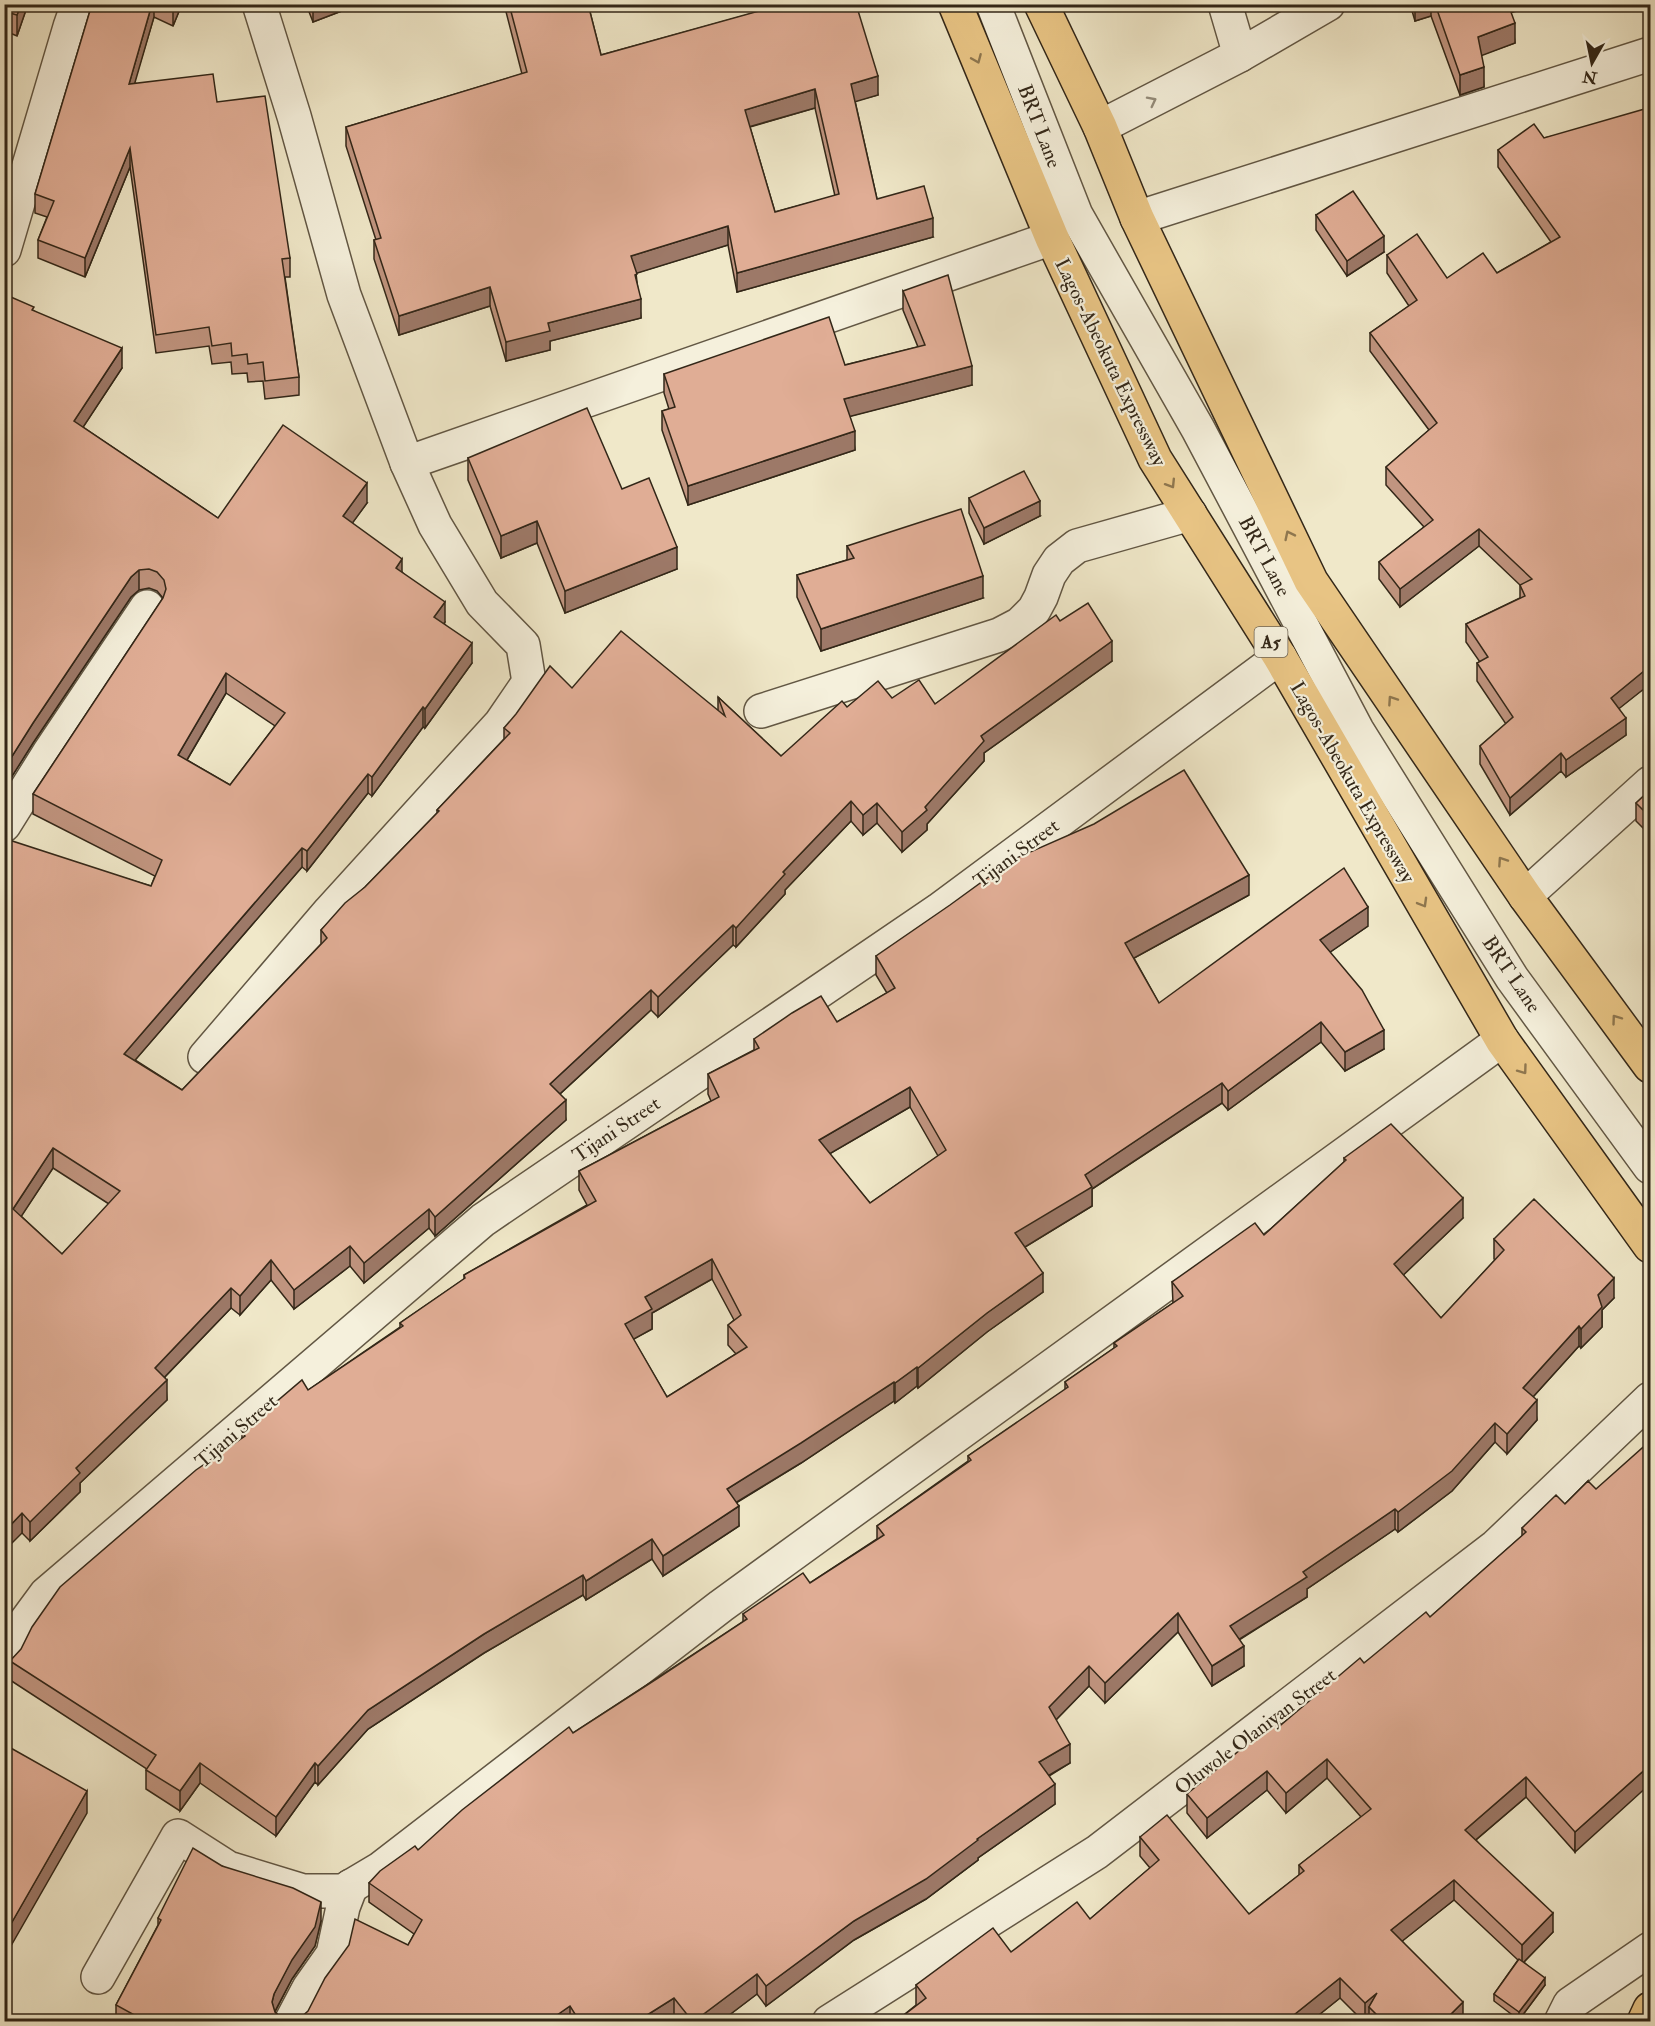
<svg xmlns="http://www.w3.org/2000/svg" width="1655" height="2026" font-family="'IM FELL Double Pica',serif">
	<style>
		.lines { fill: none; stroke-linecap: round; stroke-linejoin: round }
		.minor-casing { stroke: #625744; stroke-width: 36 }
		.highway-casing { stroke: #332718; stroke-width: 36 }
		.minor { stroke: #f5f0dc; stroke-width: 33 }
		.highway { stroke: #e8c484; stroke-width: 33 }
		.wall { fill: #c19580; stroke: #332718; stroke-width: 1.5; fill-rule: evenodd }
		.shaded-wall { fill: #9d7968; stroke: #332718; stroke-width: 1.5 }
		.building { fill: #e0ad95; stroke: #332718; stroke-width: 1.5; fill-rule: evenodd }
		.oneway { stroke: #8e764e }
		.oneway2 { stroke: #948c7a }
		.labels { text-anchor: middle; stroke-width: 4.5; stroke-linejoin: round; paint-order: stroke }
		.shield { fill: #f5f0dc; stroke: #6d6353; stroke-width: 1.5 }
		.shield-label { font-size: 18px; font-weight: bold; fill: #332718 }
		.street-label { font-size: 20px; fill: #332718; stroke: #f5f0dc }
	</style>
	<rect width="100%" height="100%" fill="#f0e8c9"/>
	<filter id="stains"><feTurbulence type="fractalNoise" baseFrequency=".00333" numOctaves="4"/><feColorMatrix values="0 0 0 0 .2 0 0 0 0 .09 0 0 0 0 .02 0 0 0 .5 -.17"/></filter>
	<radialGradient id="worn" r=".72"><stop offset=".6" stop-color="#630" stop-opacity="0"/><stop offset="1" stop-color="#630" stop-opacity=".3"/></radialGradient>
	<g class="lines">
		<defs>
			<g id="minor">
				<path d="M993,4L1076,215L1198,429L1357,730L1512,978L1650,1167"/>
				<path d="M1225,4L1240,55"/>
				<path d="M1100,127L1240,55L1328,4"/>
				<path d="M1137,218L1650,54"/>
				<path d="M4,250L70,27L78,4"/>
				<path d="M407,463L1052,238"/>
				<path d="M761,711L999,635L1020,624L1034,610L1041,597L1049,575L1059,560L1077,546L1190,514"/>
				<path d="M4,825L49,753L147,607"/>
				<path d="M1525,896L1650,783"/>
				<path d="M205,1057L330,911L501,723L529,682L523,645L482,603L435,525L407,463L344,295L294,116L260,7"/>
				<path d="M4,1660L18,1632L46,1594L483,1220L939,910L1280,657"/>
				<path d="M98,1977L178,1836L228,1868L303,1891H343L380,1869L721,1606L1502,1040"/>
				<path d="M291,2022L309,1988L333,1954L343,1907L351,1886"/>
				<path d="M829,2022L1097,1852L1496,1546L1650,1399"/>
				<path d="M1561,2022L1570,2004L1650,1949"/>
			</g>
			<g id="highway">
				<path d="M955,4L1052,238L1155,459L1280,657L1502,1040L1650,1246"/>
				<path d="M1041,4L1100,127L1137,218L1311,581L1525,896L1650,1066"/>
				<path d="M1644,2022L1650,2009"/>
			</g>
		</defs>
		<use href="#minor" class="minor-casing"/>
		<use href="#highway" class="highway-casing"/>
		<use href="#minor" class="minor"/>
		<use href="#highway" class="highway"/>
	</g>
	<g class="wall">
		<path d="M4,4H28L17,36L10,33L4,45Z"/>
		<path d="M92,4H182L173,26L154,17L134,83L217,102L290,258V277H285L299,377V395L265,399L263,381L248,382L247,373L232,374L231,362L212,364L209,346L156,353L130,167L85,277L38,258V240L47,217L35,213V194Z"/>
		<path d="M306,4H360L313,22Z"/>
		<path d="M504,4H588L601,55L754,13L751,4H856L878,95L855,101L877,199L933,237L737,292L728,245L636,273L641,318L550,341V350L506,361L490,306L399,335L374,259V240H376L346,146V127L522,74ZM815,108L835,196L775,212L750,127Z"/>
		<path d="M1410,4H1544L1511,12L1515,43L1481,55L1484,87L1460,95L1431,16L1415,21Z"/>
		<path d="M1650,115V684L1619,708L1626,735L1566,777L1561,771L1510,815L1480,764V746L1506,724L1477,681V663L1480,662L1466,642V624L1520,598V585L1479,546L1400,607L1379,579V562L1424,527L1386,485V467L1429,430L1370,351V333L1409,306L1387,273V255L1447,278L1497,273L1551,242L1498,167V150L1544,138Z"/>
		<path d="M1316,215L1384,252L1347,276L1316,230Z"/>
		<path d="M903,291L972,385L850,416L855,450L688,505L662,430V411L669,409L664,393V374L845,365L918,347L903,310Z"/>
		<path d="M4,294L34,311L122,368L83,427L218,518L367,503L352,523L402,572L445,622L444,623L472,663L425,728L423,727L372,796L368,793L307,871L302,867L135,1060L182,1090L321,944V930L365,887L437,813V810L504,739V728L572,688L718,710V697L781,756L847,707L892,698L935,704L1060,621L1112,661L984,753V761L927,824V830L902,852L877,823L863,835L851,821L785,890V894L736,947L733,945L658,1017L651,1010L560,1094L566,1120L435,1236L429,1228L364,1283L350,1266L294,1309L271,1280L240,1315L231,1308L165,1377L167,1400L80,1483V1492L30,1541L22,1533L4,842L151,886L155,876L33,814V794L163,598L157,591L149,588L139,590L131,597L33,743L4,789ZM226,693L275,726L230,785L187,760ZM53,1168L109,1204L62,1254L21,1216Z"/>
		<path d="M468,458L622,489L677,569L565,613L537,543L501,558L468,480Z"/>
		<path d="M969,498L1040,516L984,544L969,513Z"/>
		<path d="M847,546L983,598L821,651L797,597V575L847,560Z"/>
		<path d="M1650,790V835L1636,821V803Z"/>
		<path d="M1249,895L1134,958L1159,1003L1368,926L1330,952L1384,1049L1345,1071L1321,1042L1228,1110L1222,1103L1092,1189V1206L1025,1247L1043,1292L987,1332L918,1388L917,1386L895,1403L894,1401L801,1463L736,1503L739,1526L663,1576L652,1559L586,1600L583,1595L484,1653L368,1729L318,1785L315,1782L276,1836L200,1783L180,1811L146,1789V1770L147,1769L10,1680V1661L242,1438V1431L308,1390L400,1327V1323L464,1279V1275L587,1205L579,1190V1171L711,1101L708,1094V1074L754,1050V1039L837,1022L887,993L876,975V956ZM910,1107L938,1156L870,1203L829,1154ZM712,1279L734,1320L728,1325V1345L736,1354L667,1397L633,1339L652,1329V1313Z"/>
		<path d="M1344,1158L1463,1218L1403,1275L1441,1318L1495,1260L1494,1259V1239L1614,1298L1602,1310V1327L1581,1348L1579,1346L1533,1397L1537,1420L1507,1454L1495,1442L1452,1491L1398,1532L1395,1529L1307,1589V1597L1239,1640L1244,1666L1212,1686L1178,1632L1105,1703L1089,1686L1056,1720L1070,1763L1049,1776L1055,1804L978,1858V1860L926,1899L854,1940L766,2006L757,1994L720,2022H677L674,2017L667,2022H116V2005L158,1925V1918L222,1866L321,1921L315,1946L292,1979L275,2012L282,2019L291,2021L300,2018L408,1945L414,1934L369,1902V1883L418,1850L573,1733L743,1622V1614L810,1583L877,1539V1526L968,1461V1456L1065,1390V1382L1114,1348V1343L1173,1303L1172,1282L1264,1235L1344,1162Z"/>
		<path d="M1588,1481L1575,1852L1526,1797L1476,1840L1553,1932L1524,1962L1545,1985L1519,2020L1494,2001V1994L1518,1960L1454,1900L1402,1941L1463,2022H1369V2019L1364,2022L1340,1998L1310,2022H895L916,2005V1985L1011,1952L1090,1919L1150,1868L1140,1856V1837L1249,1914L1299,1875V1865L1361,1817L1327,1778L1286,1813L1267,1790L1207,1838L1187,1813V1794L1364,1663L1430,1617L1522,1536V1528L1565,1504Z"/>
	</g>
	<g class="shaded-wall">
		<path d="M21,4H28L17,36V15Z"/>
		<path d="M152,4H154V17L129,103V84Z"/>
		<path d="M174,4H182L173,26V7Z"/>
		<path d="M313,4H360L313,22Z"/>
		<path d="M1415,4H1431V16L1415,21Z"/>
		<path d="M1505,4H1544L1505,14Z"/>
		<path d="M10,13V33L4,45V25Z"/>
		<path d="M1515,23V43L1478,57V37Z"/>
		<path d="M1484,67V87L1460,95V75Z"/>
		<path d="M878,76V95L851,103V84Z"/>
		<path d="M815,89V108L745,128V110Z"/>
		<path d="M130,148V167L85,277V258Z"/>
		<path d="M933,218V237L737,292V273Z"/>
		<path d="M728,226V245L631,275V256Z"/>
		<path d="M1384,236V252L1347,276V261Z"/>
		<path d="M490,287V306L399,335V316Z"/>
		<path d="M641,299V318L550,341V350L506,361V342L548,323Z"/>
		<path d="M122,348V368L74,441V421Z"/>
		<path d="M972,366V385L844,418V399Z"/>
		<path d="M855,431V450L688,505V486Z"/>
		<path d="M367,483V503L343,536V516Z"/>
		<path d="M1040,501V516L984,544V528Z"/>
		<path d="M537,521V543L501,558V536Z"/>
		<path d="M1479,529V546L1400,607V589Z"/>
		<path d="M677,547V569L565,613V591Z"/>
		<path d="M402,559V579L396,568Z"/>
		<path d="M139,570V590L131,597L33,743L4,789V769L33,723L131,577Z"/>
		<path d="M983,576V598L821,651V629Z"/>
		<path d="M445,602V622L434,636V617Z"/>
		<path d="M1112,641V661L984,753V761L927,824V830L902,852V832L925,807L981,736Z"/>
		<path d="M472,643V663L425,728V709Z"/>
		<path d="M1650,666V684L1611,715V698Z"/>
		<path d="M226,673V693L178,775V755Z"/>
		<path d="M423,707V727L372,796V777Z"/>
		<path d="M1626,718V735L1566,777V760Z"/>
		<path d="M1561,753V771L1510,815V798Z"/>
		<path d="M368,774V793L307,871V851Z"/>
		<path d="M851,801V821L785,890V894L736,947V928L783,872Z"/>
		<path d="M877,803V823L863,835V815Z"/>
		<path d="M302,848V867L124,1073V1054Z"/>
		<path d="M1249,875V895L1125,963V943Z"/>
		<path d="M1368,907V926L1320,959V940Z"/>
		<path d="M733,925V945L658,1017V997Z"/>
		<path d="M651,990V1010L550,1103V1084Z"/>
		<path d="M1321,1022V1042L1228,1110V1091Z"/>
		<path d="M1384,1030V1049L1345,1071V1052Z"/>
		<path d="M1222,1083V1103L1092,1189V1206L1015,1253V1233L1085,1175Z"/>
		<path d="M910,1087V1107L819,1160V1140Z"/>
		<path d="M566,1100V1120L435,1236V1217Z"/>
		<path d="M53,1148V1168L13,1229V1209Z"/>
		<path d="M1463,1198V1218L1394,1284V1264Z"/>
		<path d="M429,1209V1228L364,1283V1263Z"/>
		<path d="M350,1246V1266L294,1309V1290Z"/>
		<path d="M712,1259V1279L652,1313V1329L625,1344V1324L645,1297Z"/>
		<path d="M271,1260V1280L240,1315V1296Z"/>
		<path d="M1043,1273V1292L987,1332L918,1388V1368L987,1313Z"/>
		<path d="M1614,1278V1298L1602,1310V1327L1581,1348V1329L1598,1295Z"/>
		<path d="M231,1288V1308L155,1387V1368Z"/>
		<path d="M1579,1326V1346L1523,1408V1388Z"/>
		<path d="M917,1367V1386L895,1403V1383Z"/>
		<path d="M167,1380V1400L80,1483V1492L30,1541V1522L76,1468Z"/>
		<path d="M894,1382V1401L801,1463L727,1508V1489Z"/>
		<path d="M1537,1400V1420L1507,1454V1434Z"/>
		<path d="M1495,1423V1442L1452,1491L1398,1532V1512Z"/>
		<path d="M739,1506V1526L663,1576V1556Z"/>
		<path d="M1395,1509V1529L1307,1589V1597L1230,1645V1626L1303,1572Z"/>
		<path d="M22,1513V1533L4,1551V1532Z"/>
		<path d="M652,1539V1559L586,1600V1581Z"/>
		<path d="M583,1575V1595L484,1653L368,1729L318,1785V1766L368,1710L484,1634Z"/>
		<path d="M1178,1613V1632L1105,1703V1683Z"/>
		<path d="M1244,1646V1666L1212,1686V1666Z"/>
		<path d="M1089,1666V1686L1049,1727V1707Z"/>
		<path d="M1070,1744V1763L1039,1781V1762Z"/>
		<path d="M1327,1759V1778L1286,1813V1793Z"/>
		<path d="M200,1763V1783L180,1811V1791Z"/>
		<path d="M315,1763V1782L276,1836V1817Z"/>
		<path d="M1650,1765V1784L1575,1852V1832Z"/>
		<path d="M1267,1771V1790L1207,1838V1818Z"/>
		<path d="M1526,1777V1797L1465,1849V1830Z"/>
		<path d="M1055,1784V1804L978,1858V1860L926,1899L854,1940L766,2006V1986L854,1921L977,1839Z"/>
		<path d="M87,1791V1813L4,1958V1936Z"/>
		<path d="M1454,1880V1900L1391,1950V1930Z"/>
		<path d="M321,1902V1921L315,1946L292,1979L274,2013L272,2002L274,1994Z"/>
		<path d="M1553,1913V1932L1522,1964V1945Z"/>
		<path d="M757,1974V1994L720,2022H693Z"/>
		<path d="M1340,1978V1998L1310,2022H1285Z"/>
		<path d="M1545,1978V1985L1519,2020V2012Z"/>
		<path d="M1377,1993L1369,2007V2019L1365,2022V2003Z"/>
		<path d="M674,1998V2017L667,2022H636Z"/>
		<path d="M1463,2002V2022H1443Z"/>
		<path d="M570,2006V2022H547Z"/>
	</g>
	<g class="building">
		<path d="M4,4H21L17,15L10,13L4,25Z"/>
		<path d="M92,4H152L129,84L213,74L217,102L265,96L290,258L282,259L299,377L265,381L263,362L248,364L247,354L232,356L231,343L212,346L209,327L156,335L130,148L85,258L38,240L54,201L35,194Z"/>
		<path d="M509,4H588L601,55L759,11L757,4H856L878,76L851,84L877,199L924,186L933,218L737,273L728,226L631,256L637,274L635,275L641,299L548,323L550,331L506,342L490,287L399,316L374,240L381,238L346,127L527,72ZM815,89L839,194L775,212L745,110Z"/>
		<path d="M1435,4H1508L1515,23L1478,37L1484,67L1460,75Z"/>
		<path d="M1648,108L1650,115V666L1611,698L1626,718L1566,760L1561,753L1510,798L1480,746L1513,717L1477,663L1488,657L1466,624L1525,596L1520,585L1532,579L1479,529L1400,589L1379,562L1433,520L1386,467L1437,423L1370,333L1417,300L1387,255L1417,234L1447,278L1483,253L1497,273L1560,237L1498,150L1534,124L1544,138Z"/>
		<path d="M1353,191L1384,236L1347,261L1316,215Z"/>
		<path d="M948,275L972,366L844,399L855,431L688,486L662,411L675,407L664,374L829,317L845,365L925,345L903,291Z"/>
		<path d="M4,294L34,307L32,310L122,348L74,421L218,518L283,425L367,483L343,516L402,559L396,568L445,602L434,617L472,643L425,709L423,707L372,777L368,774L307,851L302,848L124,1054L182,1090L327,938L321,930L345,903L365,887L439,811L437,810L510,733L504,728L516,714L550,666L572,688L621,631L725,716L718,697L781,756L842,701L847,707L878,681L892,698L919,680L935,704L1056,615L1060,621L1088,603L1112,641L981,736L984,741L925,807L927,810L902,832L877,803L863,815L851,801L783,872L785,874L736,928L733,925L658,997L651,990L550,1084L566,1100L435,1217L429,1209L364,1263L350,1246L294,1290L271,1260L240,1296L231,1288L155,1368L167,1380L76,1468L80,1473L30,1522L22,1513L4,1532V842L6,839L151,886L162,860L33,794L163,598L166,589L164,580L157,572L149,569L139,570L131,577L33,723L4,769ZM226,673L285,713L230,785L178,755ZM53,1148L120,1191L62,1254L13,1209Z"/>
		<path d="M587,408L622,489L649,478L677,547L565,591L537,521L501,536L468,458Z"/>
		<path d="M1024,471L1040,501L984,528L969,498Z"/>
		<path d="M961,509L983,576L821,629L797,575L854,558L847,546Z"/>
		<path d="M1184,770L1249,875L1125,943L1159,1003L1344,868L1368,907L1320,940L1362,990L1384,1030L1345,1052L1321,1022L1228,1091L1222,1083L1085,1175L1092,1187L1015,1233L1043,1273L987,1313L918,1368L917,1367L895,1383L894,1382L801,1443L727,1489L739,1506L663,1556L652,1539L586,1581L583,1575L484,1634L368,1710L318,1766L315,1763L276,1817L200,1763L180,1791L146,1770L156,1755L10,1661L21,1649L32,1627L60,1587L196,1470L245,1436L242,1431L302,1380L308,1390L403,1326L400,1323L465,1278L464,1275L596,1201L579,1171L719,1097L708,1074L759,1048L754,1039L792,1013L821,996L837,1022L895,988L876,956L950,905L1012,860L1094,824ZM910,1087L946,1150L870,1203L819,1140ZM712,1259L741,1315L728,1325L747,1347L667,1397L625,1324L652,1309L645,1297Z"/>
		<path d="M1650,790V817L1636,803Z"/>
		<path d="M1391,1124L1463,1198L1394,1264L1441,1318L1504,1250L1494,1239L1534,1199L1614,1278L1598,1295L1602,1307L1581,1329L1579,1326L1523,1388L1537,1400L1507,1434L1495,1423L1452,1471L1398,1512L1395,1509L1303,1572L1307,1577L1230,1626L1244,1646L1212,1666L1178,1613L1105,1683L1089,1666L1049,1707L1070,1744L1039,1762L1055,1784L977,1839L978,1840L926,1879L854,1921L766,1986L757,1974L693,2022L674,1998L636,2022H580L570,2006L547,2022H147L116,2005L161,1920L158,1918L193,1848L222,1866L293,1888L321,1902L315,1927L292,1960L274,1994L272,2002L275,2012L282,2019L291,2021L300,2018L308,2011L325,1978L349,1945L355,1919L408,1945L422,1920L369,1883L380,1871L415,1846L418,1850L462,1810L569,1727L573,1733L658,1678L747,1619L743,1614L803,1573L810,1583L884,1535L877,1526L971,1460L968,1456L1068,1387L1065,1382L1117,1346L1114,1343L1183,1296L1172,1282L1255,1223L1264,1235L1346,1160L1344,1158Z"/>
		<path d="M1650,1441V1765L1575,1832L1526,1777L1465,1830L1553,1913L1522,1945L1454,1880L1391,1930L1463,2002L1443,2022H1384L1369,2007L1377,1993L1365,2003L1340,1978L1285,2022H895L926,1998L916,1985L993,1928L1011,1952L1077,1902L1090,1919L1159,1860L1140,1837L1167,1815L1249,1914L1304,1871L1299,1865L1371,1809L1327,1759L1286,1793L1267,1771L1207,1818L1187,1794L1277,1719L1281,1725L1360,1658L1364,1663L1426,1612L1430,1617L1526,1532L1522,1528L1556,1495L1565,1504L1588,1481L1596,1489Z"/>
		<path d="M9,1747L87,1791L4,1936V1756Z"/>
		<path d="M1519,1959L1545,1978L1519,2012L1494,1994Z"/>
		<path d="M843,2018L846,2022H839Z"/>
	</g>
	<defs><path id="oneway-chevron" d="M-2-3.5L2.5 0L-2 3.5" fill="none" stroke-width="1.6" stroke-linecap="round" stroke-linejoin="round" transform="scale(1.5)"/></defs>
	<g class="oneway">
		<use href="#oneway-chevron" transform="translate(977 59) rotate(67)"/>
		<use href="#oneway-chevron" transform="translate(1171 484) rotate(58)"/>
		<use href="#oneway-chevron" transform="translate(1289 535) rotate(-116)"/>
		<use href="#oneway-chevron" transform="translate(1392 700) rotate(-124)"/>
		<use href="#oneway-chevron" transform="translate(1502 861) rotate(-124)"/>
		<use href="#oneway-chevron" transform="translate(1423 903) rotate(60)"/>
		<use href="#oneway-chevron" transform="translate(1616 1019) rotate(-126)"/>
		<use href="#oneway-chevron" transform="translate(1523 1070) rotate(54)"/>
	</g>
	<use class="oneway2" href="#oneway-chevron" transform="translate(1152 101) rotate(-27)"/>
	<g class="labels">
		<rect class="shield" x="1254.5" y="627" width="33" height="30" rx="4.5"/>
		<g class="shield-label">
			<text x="1271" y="648">A5</text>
		</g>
		<g class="street-label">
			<text transform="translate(1040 126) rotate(69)" y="7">BRT Lane</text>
			<text transform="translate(1111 362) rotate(64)" y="7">Lagos-Abeokuta Expressway</text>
			<text transform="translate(1265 556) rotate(62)" y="7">BRT Lane</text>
			<text transform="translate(1353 782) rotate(60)" y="7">Lagos-Abeokuta Expressway</text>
			<text transform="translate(1016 853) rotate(-37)" y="7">Tijani Street</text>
			<text transform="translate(1512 974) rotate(56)" y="7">BRT Lane</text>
			<text transform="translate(616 1129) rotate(-34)" y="7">Tijani Street</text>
			<text transform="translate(236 1431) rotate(-41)" y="7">Tijani Street</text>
			<text transform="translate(1255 1731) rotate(-37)" y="7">Oluwole Olaniyan Street</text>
		</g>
	</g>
	<rect width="1655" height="2026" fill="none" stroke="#f0e8c9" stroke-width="24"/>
	<rect x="6" y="6" width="1643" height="2014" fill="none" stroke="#332718" stroke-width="3"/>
	<rect x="12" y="12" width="1631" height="2002" fill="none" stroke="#332718" stroke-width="1.5"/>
	<g transform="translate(1592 63) rotate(189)" stroke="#f5f0dc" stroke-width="4.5" paint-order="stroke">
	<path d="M0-4.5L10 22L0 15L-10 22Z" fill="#332718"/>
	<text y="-9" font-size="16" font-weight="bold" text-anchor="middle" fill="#332718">N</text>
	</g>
	<rect width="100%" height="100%" filter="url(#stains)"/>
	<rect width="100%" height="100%" fill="url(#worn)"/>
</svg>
